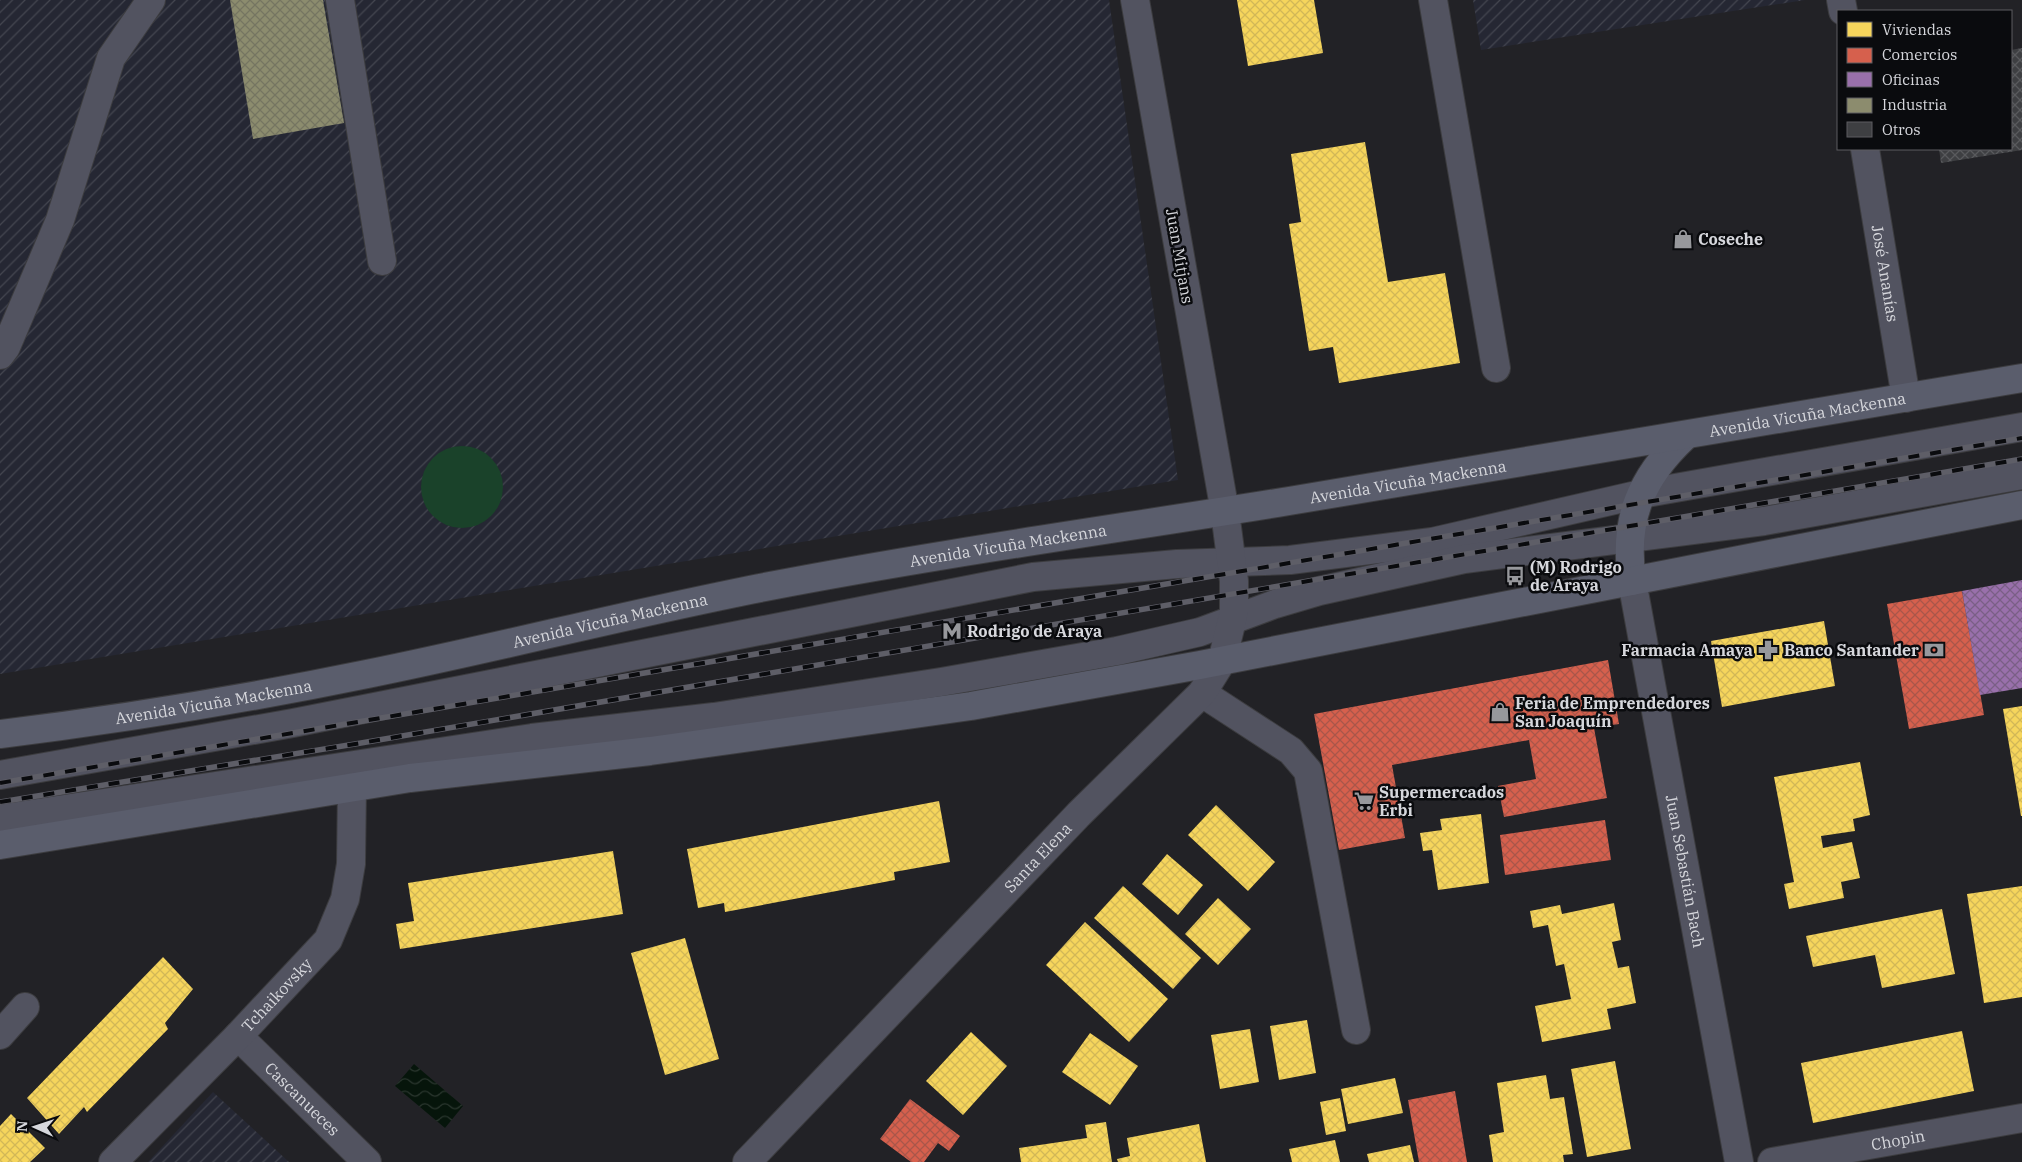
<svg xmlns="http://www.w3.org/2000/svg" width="2022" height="1162" font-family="'IBM Plex Serif',serif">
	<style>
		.industrial { fill: url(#industrial-furrows) }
		.grass { fill: #1a422a }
		.water { fill: url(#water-waves) }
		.homes { fill: url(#homes-cross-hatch) }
		.shops { fill: url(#shops-cross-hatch) }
		.offices { fill: url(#offices-cross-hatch) }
		.industry { fill: url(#industry-cross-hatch) }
		.building { fill: url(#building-cross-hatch) }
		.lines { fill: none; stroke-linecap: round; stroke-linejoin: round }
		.minor-casing { stroke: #3c3c3f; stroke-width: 30 }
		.major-casing { stroke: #3c3c3f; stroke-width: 30 }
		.minor { stroke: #525360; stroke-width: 28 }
		.major { stroke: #5a5d6c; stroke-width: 28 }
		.rail-casing { stroke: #5e5e67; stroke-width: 5.5 }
		.rail { stroke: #0a0b0e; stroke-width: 4; stroke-dasharray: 11; stroke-linecap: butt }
		.labels { text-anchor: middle; stroke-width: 5; stroke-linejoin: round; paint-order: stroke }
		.poi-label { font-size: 16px; font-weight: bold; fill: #d6d7dc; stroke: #0a0b0e; text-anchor: start }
		.street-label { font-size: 16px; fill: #d6d7dc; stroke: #0a0b0e }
	</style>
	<defs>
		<pattern id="industrial-furrows" width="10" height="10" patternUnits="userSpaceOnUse" patternTransform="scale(1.25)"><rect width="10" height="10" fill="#252733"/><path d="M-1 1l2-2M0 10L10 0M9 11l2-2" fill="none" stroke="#444650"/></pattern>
		<pattern id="water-waves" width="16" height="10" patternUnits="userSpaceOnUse" patternTransform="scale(1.25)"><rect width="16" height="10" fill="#06150b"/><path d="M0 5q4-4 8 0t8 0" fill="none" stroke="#2a362e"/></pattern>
		<pattern id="homes-cross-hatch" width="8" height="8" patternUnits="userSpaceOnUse" patternTransform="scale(1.25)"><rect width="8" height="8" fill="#f6d55c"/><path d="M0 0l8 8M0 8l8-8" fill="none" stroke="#d2b757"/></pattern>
		<pattern id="shops-cross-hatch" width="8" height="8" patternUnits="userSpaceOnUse" patternTransform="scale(1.25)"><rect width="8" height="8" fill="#d6604d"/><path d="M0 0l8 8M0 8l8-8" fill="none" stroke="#a9564a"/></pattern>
		<pattern id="offices-cross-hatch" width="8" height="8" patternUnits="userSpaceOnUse" patternTransform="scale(1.25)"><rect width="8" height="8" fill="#9970ab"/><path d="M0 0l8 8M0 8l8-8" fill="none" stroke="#7a5f86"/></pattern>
		<pattern id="industry-cross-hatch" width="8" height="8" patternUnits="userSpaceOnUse" patternTransform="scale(1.25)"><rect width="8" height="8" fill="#8c8c6e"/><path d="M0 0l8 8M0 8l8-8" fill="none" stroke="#757561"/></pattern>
		<pattern id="building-cross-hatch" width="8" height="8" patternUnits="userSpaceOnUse" patternTransform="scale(1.25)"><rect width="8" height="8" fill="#3e3f42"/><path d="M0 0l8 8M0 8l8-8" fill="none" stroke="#595a5d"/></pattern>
	</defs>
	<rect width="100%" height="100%" fill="#222226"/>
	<g class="industrial">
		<path d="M0,0H1109L1178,480L0,674Z"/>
		<path d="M1473,0H1805L1481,50Z"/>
		<path d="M213,1092L289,1162H148Z"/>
	</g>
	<circle class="grass" cx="462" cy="487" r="41"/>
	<path class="water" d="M414,1064L463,1106L445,1128L395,1086Z"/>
	<g class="homes">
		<path d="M1237,0H1314L1323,53L1248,66Z"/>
		<path d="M1365,142L1388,282L1445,273L1460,363L1339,383L1333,347L1309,351L1289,224L1301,222L1291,154Z"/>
		<path d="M1824,621L1835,686L1722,707L1711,641Z"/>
		<path d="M2022,706V816H2021L2003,709Z"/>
		<path d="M1860,762L1870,815L1853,819L1855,831L1821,836L1823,848L1852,842L1860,878L1841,882L1844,898L1789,909L1784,884L1794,882L1774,777Z"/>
		<path d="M939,801L950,862L894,872L895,880L725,912L724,903L698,908L687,849Z"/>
		<path d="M1216,805L1275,862L1248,891L1188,835Z"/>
		<path d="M1481,814L1489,883L1438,890L1432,850L1423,851L1420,833L1442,830L1440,819Z"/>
		<path d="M613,851L623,914L400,949L396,924L414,921L408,883Z"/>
		<path d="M1167,854L1203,885L1178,915L1142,884Z"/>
		<path d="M1123,886L1201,958L1173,989L1094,918Z"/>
		<path d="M2022,886V997L1984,1003L1967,894Z"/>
		<path d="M1218,898L1251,929L1218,965L1185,934Z"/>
		<path d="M1614,903L1621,940L1612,942L1618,968L1629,966L1636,1003L1607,1009L1611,1029L1542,1042L1535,1006L1571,999L1564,964L1556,966L1548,925L1533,928L1530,911L1560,905L1562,914Z"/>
		<path d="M1942,909L1955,974L1882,988L1875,955L1813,967L1806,936Z"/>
		<path d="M1085,922L1168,999L1129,1042L1046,965Z"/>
		<path d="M685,938L719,1059L665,1075L631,953Z"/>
		<path d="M163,957L193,989L165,1023L168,1029L87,1112L84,1107L59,1134L27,1098Z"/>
		<path d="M1307,1020L1316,1073L1279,1080L1270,1026Z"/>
		<path d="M1250,1029L1259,1082L1220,1089L1211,1035Z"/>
		<path d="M1962,1031L1974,1091L1813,1123L1801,1063Z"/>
		<path d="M971,1032L1007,1066L963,1115L926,1081Z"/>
		<path d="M1090,1033L1138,1066L1110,1105L1062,1072Z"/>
		<path d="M1615,1061L1631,1149L1587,1157L1571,1069Z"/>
		<path d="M1546,1075L1550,1099L1564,1097L1573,1154L1563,1155L1564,1162H1493L1489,1135L1504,1132L1497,1083Z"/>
		<path d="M1395,1078L1403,1113L1348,1124L1341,1089Z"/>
		<path d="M1340,1098L1346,1131L1326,1135L1320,1102Z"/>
		<path d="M11,1114L45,1148L30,1162H0V1126Z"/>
		<path d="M1106,1122L1112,1162H1021L1019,1148L1087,1138L1085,1125Z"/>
		<path d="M1199,1124L1206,1162H1118L1117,1159L1130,1156L1127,1138Z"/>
		<path d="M1335,1140L1340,1162H1292L1289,1149Z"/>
		<path d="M1410,1145L1414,1162H1369L1367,1154Z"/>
	</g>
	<g class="shops">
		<path d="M1962,591L1984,715L1909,729L1887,604Z"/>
		<path d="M1608,660L1619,724L1594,728L1607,798L1504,817L1498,786L1536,779L1529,740L1392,765L1405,838L1339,850L1314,714Z"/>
		<path d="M1605,820L1611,860L1505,875L1500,835Z"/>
		<path d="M1455,1091L1467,1162H1419L1408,1100Z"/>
		<path d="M910,1099L960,1136L949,1151L938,1143L924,1162H911L880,1139Z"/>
	</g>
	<path class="offices" d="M2022,580V688L1980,695L1962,591Z"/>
	<path class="industry" d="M230,0H323L344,123L253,139Z"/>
	<path class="building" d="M2022,48V150L1941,163L1939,149H2011V50Z"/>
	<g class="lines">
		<defs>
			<g id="minor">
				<path d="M340,0L382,261"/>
				<path d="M1433,0L1496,368"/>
				<path d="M1841,0L1843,11"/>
				<path id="s1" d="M1865,149L1906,398"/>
				<path d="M0,355L6,347L60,220L111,58L151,0"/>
				<path id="s2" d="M1632,581L1739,1162"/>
				<path d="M1202,693L1291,751L1308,771L1356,1030"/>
				<path d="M0,775L293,723L1033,577L1177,564L1290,560L1432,542L1641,494L2022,427"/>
				<path d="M0,819L532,738L714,717L941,682L1117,651L1200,632L1275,604L1319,591L1464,559L1764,521L2022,475"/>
				<path d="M0,1035L25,1007"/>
				<path id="s3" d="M238,1036L367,1162"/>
				<path id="s4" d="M113,1162L238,1036L328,940L345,899L351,864L352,786"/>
				<path id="s5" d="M747,1162L1079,814L1202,693L1222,661L1234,612V581L1225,512L1135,0"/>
				<path id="s6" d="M1772,1162L2022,1118"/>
			</g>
			<g id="major">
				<path d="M1632,581C1623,521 1640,478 1685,436"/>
				<path id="s7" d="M0,734C123,719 245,699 367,674C501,647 635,612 770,586C942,553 1116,529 1289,501C1534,462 1778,419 2022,378"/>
				<path d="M0,845L410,778L650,751L971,706L1200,665L2022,505"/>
			</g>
		</defs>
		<use href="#minor" class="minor-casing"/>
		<use href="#major" class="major-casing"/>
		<use href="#minor" class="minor"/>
		<use href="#major" class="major"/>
		<defs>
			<g id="rail">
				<path d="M0,783L2022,438"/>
				<path d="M0,802L361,743L2022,459"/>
			</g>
		</defs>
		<use href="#rail" class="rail-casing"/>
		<use href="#rail" class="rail"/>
	</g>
	<defs>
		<symbol id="shop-bare" viewBox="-9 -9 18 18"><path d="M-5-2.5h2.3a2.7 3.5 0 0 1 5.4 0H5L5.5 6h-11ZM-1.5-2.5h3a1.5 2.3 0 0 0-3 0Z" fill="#97989c" stroke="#0a0b0e" stroke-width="2.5" paint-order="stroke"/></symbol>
		<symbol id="bus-bare" viewBox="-9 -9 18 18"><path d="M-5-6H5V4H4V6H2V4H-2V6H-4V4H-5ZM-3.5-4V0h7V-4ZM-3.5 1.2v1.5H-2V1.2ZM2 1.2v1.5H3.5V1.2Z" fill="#97989c" stroke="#0a0b0e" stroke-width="2.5" paint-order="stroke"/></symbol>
		<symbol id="metro-bare" viewBox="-9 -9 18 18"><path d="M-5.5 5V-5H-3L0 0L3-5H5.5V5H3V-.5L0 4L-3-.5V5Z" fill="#97989c" stroke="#0a0b0e" stroke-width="2.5" paint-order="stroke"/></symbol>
		<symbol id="pharmacy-bare" viewBox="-9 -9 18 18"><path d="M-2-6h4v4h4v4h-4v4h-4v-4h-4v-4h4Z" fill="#97989c" stroke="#0a0b0e" stroke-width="2.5" paint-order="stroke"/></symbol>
		<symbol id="bank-bare" viewBox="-9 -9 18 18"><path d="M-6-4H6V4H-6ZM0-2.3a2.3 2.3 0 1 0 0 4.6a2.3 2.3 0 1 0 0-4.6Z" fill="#97989c" stroke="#0a0b0e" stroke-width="2.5" paint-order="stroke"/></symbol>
		<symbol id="supermarket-bare" viewBox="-9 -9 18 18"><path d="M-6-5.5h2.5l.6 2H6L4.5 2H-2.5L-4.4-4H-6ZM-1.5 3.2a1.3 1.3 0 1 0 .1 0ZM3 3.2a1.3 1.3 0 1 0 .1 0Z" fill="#97989c" stroke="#0a0b0e" stroke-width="2.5" paint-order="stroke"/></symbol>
	</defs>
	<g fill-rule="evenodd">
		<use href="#shop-bare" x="1669" y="225" width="28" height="28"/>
		<use href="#bus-bare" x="1501" y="562" width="28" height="28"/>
		<use href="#metro-bare" x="938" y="617" width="28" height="28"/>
		<use href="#pharmacy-bare" x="1754" y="636" width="28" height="28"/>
		<use href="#bank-bare" x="1920" y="636" width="28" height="28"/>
		<use href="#shop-bare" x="1486" y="698" width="28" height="28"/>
		<use href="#supermarket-bare" x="1350" y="787" width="28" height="28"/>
	</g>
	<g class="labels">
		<g class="poi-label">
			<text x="1698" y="245">Coseche</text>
			<text x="1530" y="573">(M) Rodrigo<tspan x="1530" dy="18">de Araya</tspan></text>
			<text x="967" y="637">Rodrigo de Araya</text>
			<text x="1753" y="656" text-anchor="end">Farmacia Amaya</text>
			<text x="1919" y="656" text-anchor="end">Banco Santander</text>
			<text x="1515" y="709">Feria de Emprendedores<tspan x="1515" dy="18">San Joaquín</tspan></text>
			<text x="1379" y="798">Supermercados<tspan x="1379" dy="18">Erbi</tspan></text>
		</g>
		<g class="street-label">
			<text transform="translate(1180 256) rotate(80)" y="6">Juan Mitjans</text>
			<text dy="6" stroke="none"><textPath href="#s1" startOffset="126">José Ananías</textPath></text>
			<text dy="6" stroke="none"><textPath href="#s7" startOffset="1836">Avenida Vicuña Mackenna</textPath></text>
			<text dy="6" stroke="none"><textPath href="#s7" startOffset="1431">Avenida Vicuña Mackenna</textPath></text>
			<text dy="6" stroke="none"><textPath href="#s7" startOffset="1026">Avenida Vicuña Mackenna</textPath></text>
			<text dy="6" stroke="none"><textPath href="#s7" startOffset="621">Avenida Vicuña Mackenna</textPath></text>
			<text dy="6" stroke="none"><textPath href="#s7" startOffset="216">Avenida Vicuña Mackenna</textPath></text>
			<text dy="6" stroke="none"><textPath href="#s5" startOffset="421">Santa Elena</textPath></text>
			<text dy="6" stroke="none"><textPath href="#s2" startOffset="295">Juan Sebastián Bach</textPath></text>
			<text dy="6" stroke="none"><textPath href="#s4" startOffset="234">Tchaikovsky</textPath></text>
			<text dy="6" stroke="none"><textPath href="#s3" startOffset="90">Cascanueces</textPath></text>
			<text dy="6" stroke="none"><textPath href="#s6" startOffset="128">Chopin</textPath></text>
		</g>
	</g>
	<rect x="1837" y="10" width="175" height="140" fill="#0a0b0e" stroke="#5c5d60"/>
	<rect x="1847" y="22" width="25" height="15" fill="#f6d55c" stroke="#5c5d60"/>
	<text x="1882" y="35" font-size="15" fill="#d6d7dc">Viviendas</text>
	<rect x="1847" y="48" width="25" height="15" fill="#d6604d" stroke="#5c5d60"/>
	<text x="1882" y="60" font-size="15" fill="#d6d7dc">Comercios</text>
	<rect x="1847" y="72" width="25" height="15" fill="#9970ab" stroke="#5c5d60"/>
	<text x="1882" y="85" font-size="15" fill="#d6d7dc">Oficinas</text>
	<rect x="1847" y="98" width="25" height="15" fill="#8c8c6e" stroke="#5c5d60"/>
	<text x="1882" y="110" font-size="15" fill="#d6d7dc">Industria</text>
	<rect x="1847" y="122" width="25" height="15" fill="#3e3f42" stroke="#5c5d60"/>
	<text x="1882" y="135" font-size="15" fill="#d6d7dc">Otros</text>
	<g transform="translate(35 1127) rotate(273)" stroke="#0a0b0e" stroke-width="4" paint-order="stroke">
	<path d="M0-4L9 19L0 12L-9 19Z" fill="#d6d7dc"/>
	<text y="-8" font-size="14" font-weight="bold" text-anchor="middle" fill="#d6d7dc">N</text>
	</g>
</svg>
